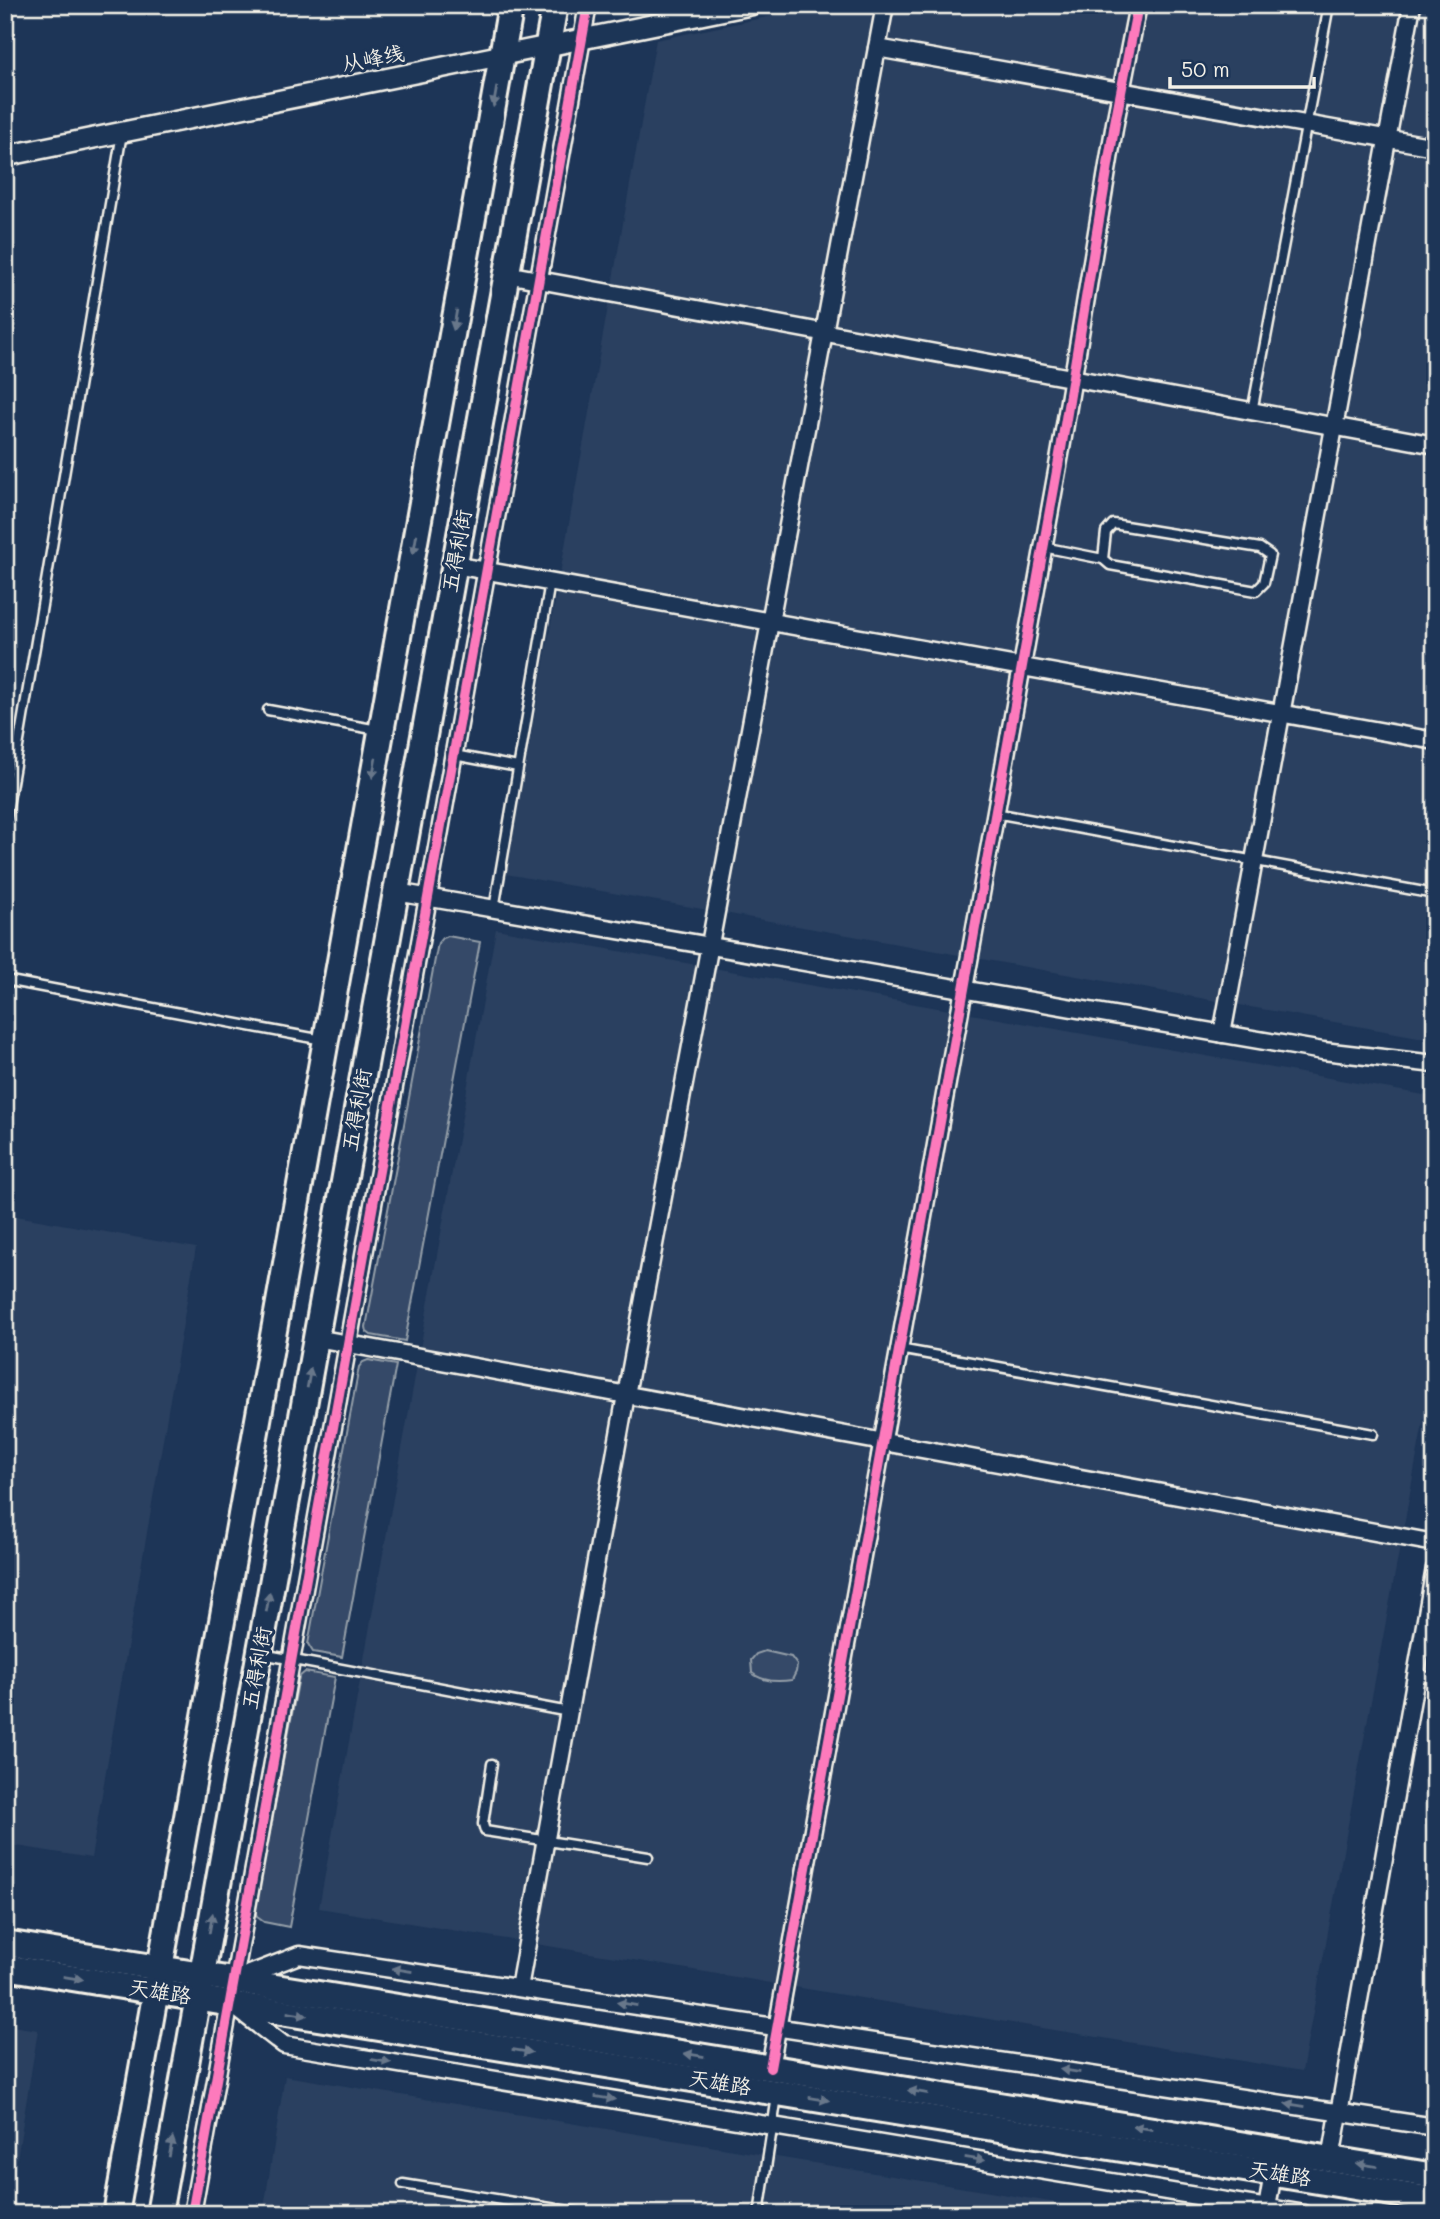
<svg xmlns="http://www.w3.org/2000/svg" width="1440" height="2219" font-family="Mali,'LXGW WenKai TC',sans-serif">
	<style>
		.built { fill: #2a4060 }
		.green { fill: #354a67; stroke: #949ea8; stroke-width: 2 }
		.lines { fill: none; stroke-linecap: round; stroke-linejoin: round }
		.service-casing { stroke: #f4f1e8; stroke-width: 13 }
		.minor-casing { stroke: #f4f1e8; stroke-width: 21 }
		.tertiary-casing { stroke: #f4f1e8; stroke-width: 24 }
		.primary-casing { stroke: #f4f1e8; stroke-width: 30 }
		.service { stroke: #1d3557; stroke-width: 8 }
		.minor { stroke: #1d3557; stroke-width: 16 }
		.tertiary { stroke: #1d3557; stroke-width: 19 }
		.primary { stroke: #1d3557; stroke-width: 24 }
		.cycleway-casing { stroke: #1d3557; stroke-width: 15 }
		.cycleway { stroke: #fd7abc; stroke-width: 10 }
		.oneway { fill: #68778a }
		.labels { text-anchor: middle; stroke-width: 6; stroke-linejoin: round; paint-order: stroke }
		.street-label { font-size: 21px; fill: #f4f1e8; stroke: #1d3557 }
	</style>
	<rect width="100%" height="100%" fill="#1d3557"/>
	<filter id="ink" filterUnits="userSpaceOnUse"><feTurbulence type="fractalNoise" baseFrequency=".0143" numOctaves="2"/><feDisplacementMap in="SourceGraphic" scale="14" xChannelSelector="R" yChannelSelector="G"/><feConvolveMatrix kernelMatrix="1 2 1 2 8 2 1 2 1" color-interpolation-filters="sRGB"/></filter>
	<g filter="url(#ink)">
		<g class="built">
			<path d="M825,5H1435V1040L506,874L656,40Z"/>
			<path d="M496,929L1435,1097V1359L1302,2071L319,1908Z"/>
			<path d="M5,1214L196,1248L91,1858L5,1844Z"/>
			<path d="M5,2025L38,2030L8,2214H5Z"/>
			<path d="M285,2076L1123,2214H263Z"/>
		</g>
		<g class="green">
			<path d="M448,936L480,942L405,1341L371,1335L367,1332L366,1327L438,943L442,938Z"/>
			<path d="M368,1360L396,1365L342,1657L313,1652L308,1644L359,1367L363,1362Z"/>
			<path d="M765,1651L791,1657L797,1665L796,1672L792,1680C779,1682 763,1682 752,1673L751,1660L756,1654Z"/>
			<path d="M305,1672L335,1677L289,1927L264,1922L257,1917L255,1910L299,1677Z"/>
		</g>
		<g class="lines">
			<defs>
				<g id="service">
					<path d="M1252,412L1329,5"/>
					<path d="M1043,547L1103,559L1110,565L1256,591L1264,583L1270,555L1260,548L1113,524L1106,532L1103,559"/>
					<path d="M268,710L378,730"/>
					<path d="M454,755L518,767"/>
					<path d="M995,813L1435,894"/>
					<path d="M5,824L122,133"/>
					<path d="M494,909L550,582"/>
					<path d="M5,980L323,1040"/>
					<path d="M899,1349L1373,1434"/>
					<path d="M262,1654L569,1712"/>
					<path d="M1416,1675L1435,1678"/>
					<path d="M492,1764L483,1824L485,1831L648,1857"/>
					<path d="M403,2184L588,2214"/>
					<path d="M759,2214L777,2096"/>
				</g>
				<g id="minor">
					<path d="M877,48L1435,147"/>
					<path d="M506,274L1435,445"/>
					<path d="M454,565L1435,741"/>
					<path d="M396,892L1323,1051L1435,1064"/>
					<path d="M1222,1034L1412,5"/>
					<path d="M316,1338L1435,1543"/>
					<path d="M237,1979L299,1955L1435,2127"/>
					<path d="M519,1988L626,1395L885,5"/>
					<path d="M235,2007L284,2045L1305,2214"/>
					<path d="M770,2068L1061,449L1115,123L1138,5"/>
					<path d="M1331,2159L1435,1568"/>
					<path d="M192,2214L588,5"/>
					<path d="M1266,2214L1273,2173"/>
				</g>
				<path id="tertiary" d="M5,156L750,5"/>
				<g id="primary">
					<path d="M5,1943L1435,2176"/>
					<path d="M5,1967L1435,2200"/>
					<path d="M116,2214L511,5"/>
					<path d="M159,2214L555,5"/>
				</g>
			</defs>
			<use href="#service" class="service-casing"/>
			<use href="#minor" class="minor-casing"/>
			<use href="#tertiary" class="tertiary-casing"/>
			<use href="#primary" class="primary-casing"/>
			<use href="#service" class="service"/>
			<use href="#minor" class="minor"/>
			<use href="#tertiary" class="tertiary"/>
			<use href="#primary" class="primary"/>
			<defs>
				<g id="cycleway">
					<path d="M770,2068L1061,449L1115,123L1138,5"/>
					<path d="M192,2214L588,5"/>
				</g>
			</defs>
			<use href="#cycleway" class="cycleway-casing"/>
			<use href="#cycleway" class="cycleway"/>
		</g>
		<defs><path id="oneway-solid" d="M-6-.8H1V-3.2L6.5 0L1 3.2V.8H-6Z" transform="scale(1.75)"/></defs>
		<g class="oneway">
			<use href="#oneway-solid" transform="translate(495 97) rotate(100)"/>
			<use href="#oneway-solid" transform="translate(455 320) rotate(100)"/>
			<use href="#oneway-solid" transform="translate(415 544) rotate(100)"/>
			<use href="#oneway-solid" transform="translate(374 768) rotate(100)"/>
			<use href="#oneway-solid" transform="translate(309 1378) rotate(-80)"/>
			<use href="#oneway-solid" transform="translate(268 1602) rotate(-80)"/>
			<use href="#oneway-solid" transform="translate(211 1923) rotate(-80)"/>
			<use href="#oneway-solid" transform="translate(402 1970) rotate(-171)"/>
			<use href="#oneway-solid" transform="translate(73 1978) rotate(9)"/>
			<use href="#oneway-solid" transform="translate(627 2004) rotate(-171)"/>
			<use href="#oneway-solid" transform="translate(297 2014) rotate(9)"/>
			<use href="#oneway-solid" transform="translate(522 2051) rotate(9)"/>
			<use href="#oneway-solid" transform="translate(694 2055) rotate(-171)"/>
			<use href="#oneway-solid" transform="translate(381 2061) rotate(9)"/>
			<use href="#oneway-solid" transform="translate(1070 2071) rotate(-171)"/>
			<use href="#oneway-solid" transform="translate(918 2092) rotate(-171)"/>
			<use href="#oneway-solid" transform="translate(605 2098) rotate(9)"/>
			<use href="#oneway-solid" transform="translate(819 2099) rotate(9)"/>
			<use href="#oneway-solid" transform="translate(1295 2105) rotate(-171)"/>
			<use href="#oneway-solid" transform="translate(1143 2128) rotate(-171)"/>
			<use href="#oneway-solid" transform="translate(171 2147) rotate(-80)"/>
			<use href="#oneway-solid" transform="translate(975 2159) rotate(9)"/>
			<use href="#oneway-solid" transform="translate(1367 2165) rotate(-171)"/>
		</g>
	</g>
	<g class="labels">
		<g class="street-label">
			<text transform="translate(373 59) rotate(-11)" y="7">从峰线</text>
			<text transform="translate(457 551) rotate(-80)" y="7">五得利街</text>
			<text transform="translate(357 1110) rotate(-80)" y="7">五得利街</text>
			<text transform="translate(257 1668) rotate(-80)" y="7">五得利街</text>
			<text transform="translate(160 1992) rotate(9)" y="7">天雄路</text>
			<text transform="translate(720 2083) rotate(9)" y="7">天雄路</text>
			<text transform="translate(1280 2174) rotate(9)" y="7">天雄路</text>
		</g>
	</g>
	<rect width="1440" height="2219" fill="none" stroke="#1d3557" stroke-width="28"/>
	<rect x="14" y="14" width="1412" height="2191" fill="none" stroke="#f4f1e8" stroke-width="2.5" filter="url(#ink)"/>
	<path d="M1170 77v10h144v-10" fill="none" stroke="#f4f1e8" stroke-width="3.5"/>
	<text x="1181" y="77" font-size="21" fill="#f4f1e8" stroke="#1d3557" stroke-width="5" paint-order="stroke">50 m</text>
</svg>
